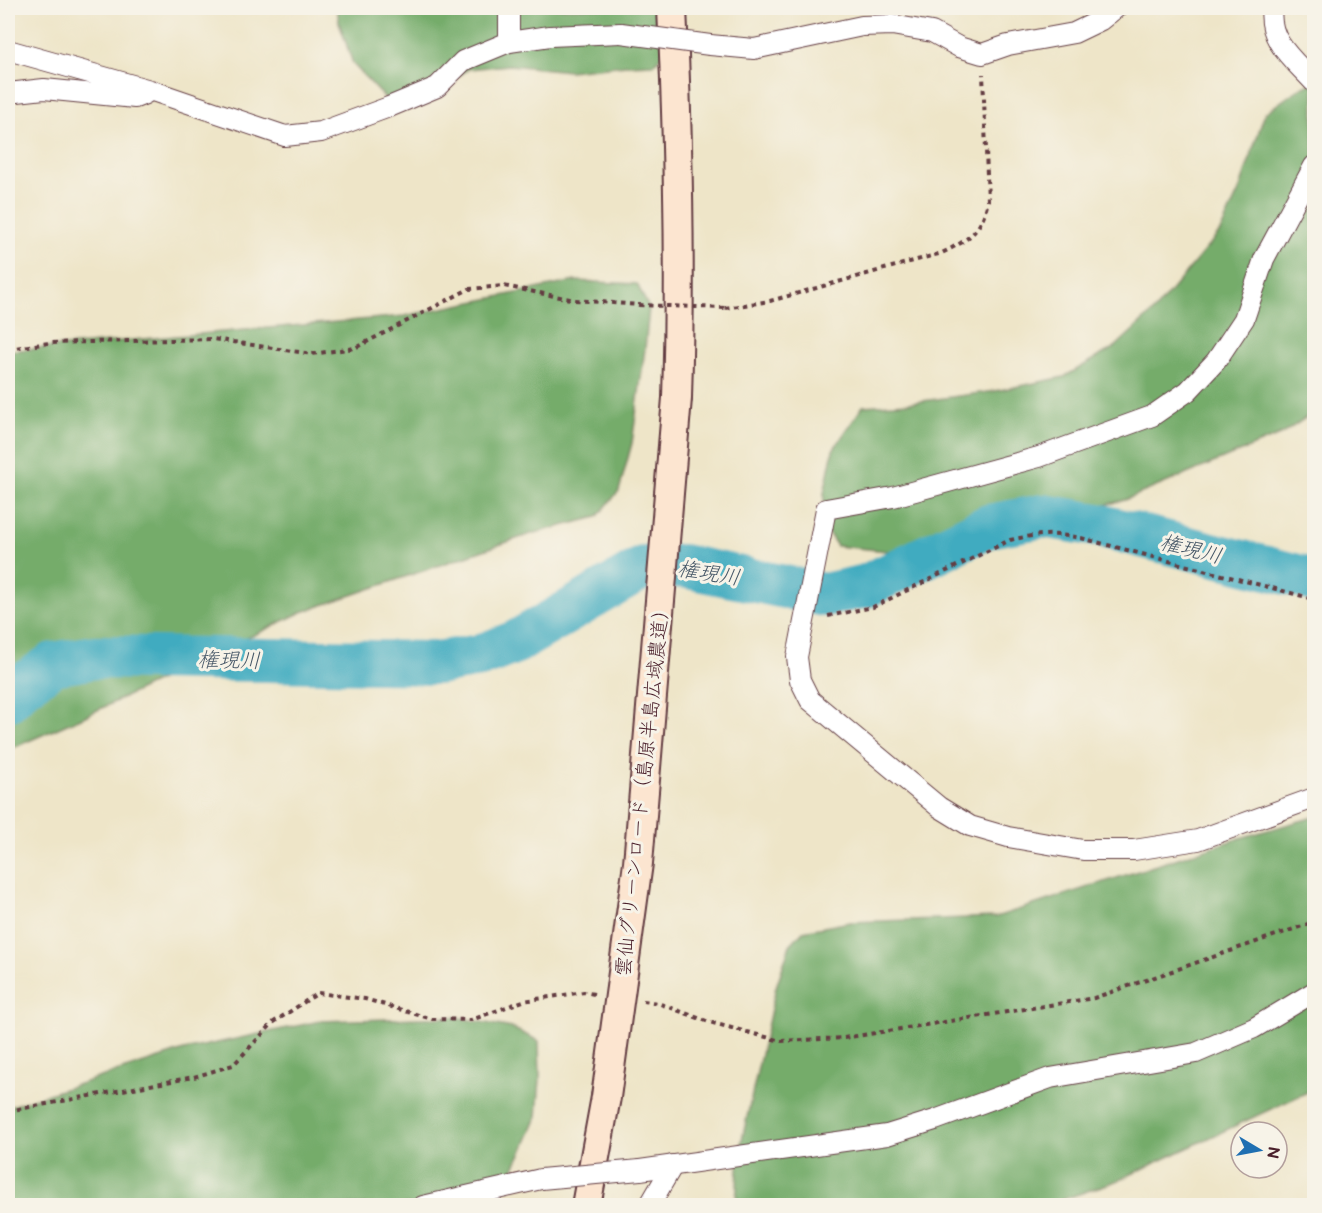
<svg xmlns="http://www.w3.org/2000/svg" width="1322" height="1213" font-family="'Balsamiq Sans','Klee One',sans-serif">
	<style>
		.forest { fill: #75ac6b; stroke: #60664b; stroke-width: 1.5 }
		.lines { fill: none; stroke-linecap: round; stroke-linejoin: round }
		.river { stroke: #40abc0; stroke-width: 44 }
		.street-casing { stroke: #633d43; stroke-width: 22 }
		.secondary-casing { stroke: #633d43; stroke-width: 32 }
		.path { stroke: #633d43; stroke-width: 4; stroke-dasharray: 4.5 4.5; stroke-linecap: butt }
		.street { stroke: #fff; stroke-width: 20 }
		.secondary { stroke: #fce5d0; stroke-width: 28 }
		.street-bridge-casing { stroke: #633d43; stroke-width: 22; stroke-linecap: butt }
		.secondary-bridge-casing { stroke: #633d43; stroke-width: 32; stroke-linecap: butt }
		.path-bridge { stroke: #633d43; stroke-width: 4; stroke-dasharray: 4.5 4.5; stroke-linecap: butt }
		.street-bridge { stroke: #fff; stroke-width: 20 }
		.secondary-bridge { stroke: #fce5d0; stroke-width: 28 }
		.labels { text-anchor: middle; stroke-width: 6; stroke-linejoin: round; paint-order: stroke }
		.street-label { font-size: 20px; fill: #4a1f2b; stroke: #f7f3e8 }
		.water-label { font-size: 21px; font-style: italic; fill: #465767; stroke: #f7f3e8 }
	</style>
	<rect width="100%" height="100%" fill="#f7f3e8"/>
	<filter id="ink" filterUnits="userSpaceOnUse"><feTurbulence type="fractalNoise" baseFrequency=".0167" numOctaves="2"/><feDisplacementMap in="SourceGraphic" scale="12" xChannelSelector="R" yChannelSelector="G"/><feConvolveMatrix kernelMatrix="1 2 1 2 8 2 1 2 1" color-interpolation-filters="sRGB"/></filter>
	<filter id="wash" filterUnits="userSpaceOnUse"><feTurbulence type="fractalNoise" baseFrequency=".008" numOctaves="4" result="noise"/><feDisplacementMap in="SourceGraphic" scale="24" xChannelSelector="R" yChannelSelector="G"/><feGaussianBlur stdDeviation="1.35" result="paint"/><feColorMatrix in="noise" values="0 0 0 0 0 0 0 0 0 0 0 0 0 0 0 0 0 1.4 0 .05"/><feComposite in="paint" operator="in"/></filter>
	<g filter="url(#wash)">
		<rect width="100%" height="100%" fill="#eee5c8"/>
		<g class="forest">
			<path d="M337,8H678L675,41L654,64L626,65L569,71L509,65L469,69L418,104L385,98L353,64L339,22Z"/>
			<path d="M1314,83V412L1282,434L1125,500L984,534L897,552L837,546L824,527V493L833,450L863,406L908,403L995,391L1064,377L1115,347L1155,310L1220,232L1239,191L1265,113L1303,86Z"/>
			<path d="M575,281L637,284L649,308L645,349L632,443L619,491L597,517L531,534L302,612L81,718L8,750V351L404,316Z"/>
			<path d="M1314,817V1089L1119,1180L1047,1205L738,1206L736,1203L739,1153L776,987L790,945L803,931L850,922L996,917L1240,838Z"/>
			<path d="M455,1017L512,1028L539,1041L540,1079L537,1117L522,1152L495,1205H8V1107L184,1050L320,1021Z"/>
		</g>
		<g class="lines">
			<path class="river" d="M8,700L22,686L53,664L95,657L437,663L480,656L516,642L643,568L683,566L824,595L866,586L989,526L1043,516L1098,525L1314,580"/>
		</g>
	</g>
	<g filter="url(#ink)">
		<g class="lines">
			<defs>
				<g id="street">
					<path d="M1272,8C1267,41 1294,60 1314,82"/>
					<path d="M509,42V8"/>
					<path d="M710,45L754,49L862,26L892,25L932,32L959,47L982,54L1008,45L1074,33L1101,20L1116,8"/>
					<path d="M8,50L150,90L285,136L321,132L389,107L437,87L463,61L509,42L550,36L621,33"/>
					<path d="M8,93L44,89L135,98L145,94"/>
					<path d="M1314,166L1264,259L1244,319L1216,361L1188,391L1152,416L1039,457L893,497L826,509L797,657L800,680L810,700L939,807L970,826L1008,837L1083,850H1134L1198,840L1314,798"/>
					<path d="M640,1170L887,1135L935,1120L1050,1078L1196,1053L1254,1028L1314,992"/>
					<path d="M423,1206L541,1179"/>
					<path d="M649,1206L673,1165"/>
				</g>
				<g id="secondary">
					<path d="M672,8C678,138 681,268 677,398"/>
					<path d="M586,1206L606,1097"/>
				</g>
			</defs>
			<use href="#street" class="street-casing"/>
			<use href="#secondary" class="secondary-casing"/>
			<g class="path">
				<path d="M725,308L770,301L942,253C970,239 981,232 988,201L983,74"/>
				<path d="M8,349L49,343L213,339L312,354L355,348L469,289L504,286L575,300L639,305"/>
				<path d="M828,616L873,607L1010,540C1037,534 1054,533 1081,538L1314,599"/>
				<path d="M643,1001L658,1003L709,1022L781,1041L844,1038L1094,998L1314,922"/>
				<path d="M8,1111L194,1077L233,1065L274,1022L318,993L365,999L432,1019L471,1020L523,1001L584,992L594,994"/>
			</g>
			<use href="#street" class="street"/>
			<use href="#secondary" class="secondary"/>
			<defs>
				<g id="street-bridge">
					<path d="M621,33L710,45"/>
					<path d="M541,1179L640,1170"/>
				</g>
				<path id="secondary-bridge" d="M606,1097L638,863L677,398"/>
			</defs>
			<use href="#street-bridge" class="street-bridge-casing"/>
			<use href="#secondary-bridge" class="secondary-bridge-casing"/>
			<path class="path-bridge" d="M639,305L725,308"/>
			<use href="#street-bridge" class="street-bridge"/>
			<use href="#secondary-bridge" class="secondary-bridge"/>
		</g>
	</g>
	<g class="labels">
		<g class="street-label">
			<text transform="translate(642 788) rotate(-84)" y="7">雲仙グリーンロード（島原半島広域農道）</text>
		</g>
		<g class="water-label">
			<text transform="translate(1191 549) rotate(14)" y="7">権現川</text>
			<text transform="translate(709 573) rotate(9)" y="7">権現川</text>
			<text transform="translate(229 660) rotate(1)" y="7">権現川</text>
		</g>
	</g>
	<rect width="1322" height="1213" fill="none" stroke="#f7f3e8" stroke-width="30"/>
	<g transform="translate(1259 1150) rotate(100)"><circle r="28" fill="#f7f3e8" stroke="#b29e9c" stroke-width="1.5"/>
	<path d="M0-4.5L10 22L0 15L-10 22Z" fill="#1f6fb2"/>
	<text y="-9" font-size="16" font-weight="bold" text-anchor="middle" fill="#4a1f2b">N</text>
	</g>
</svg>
